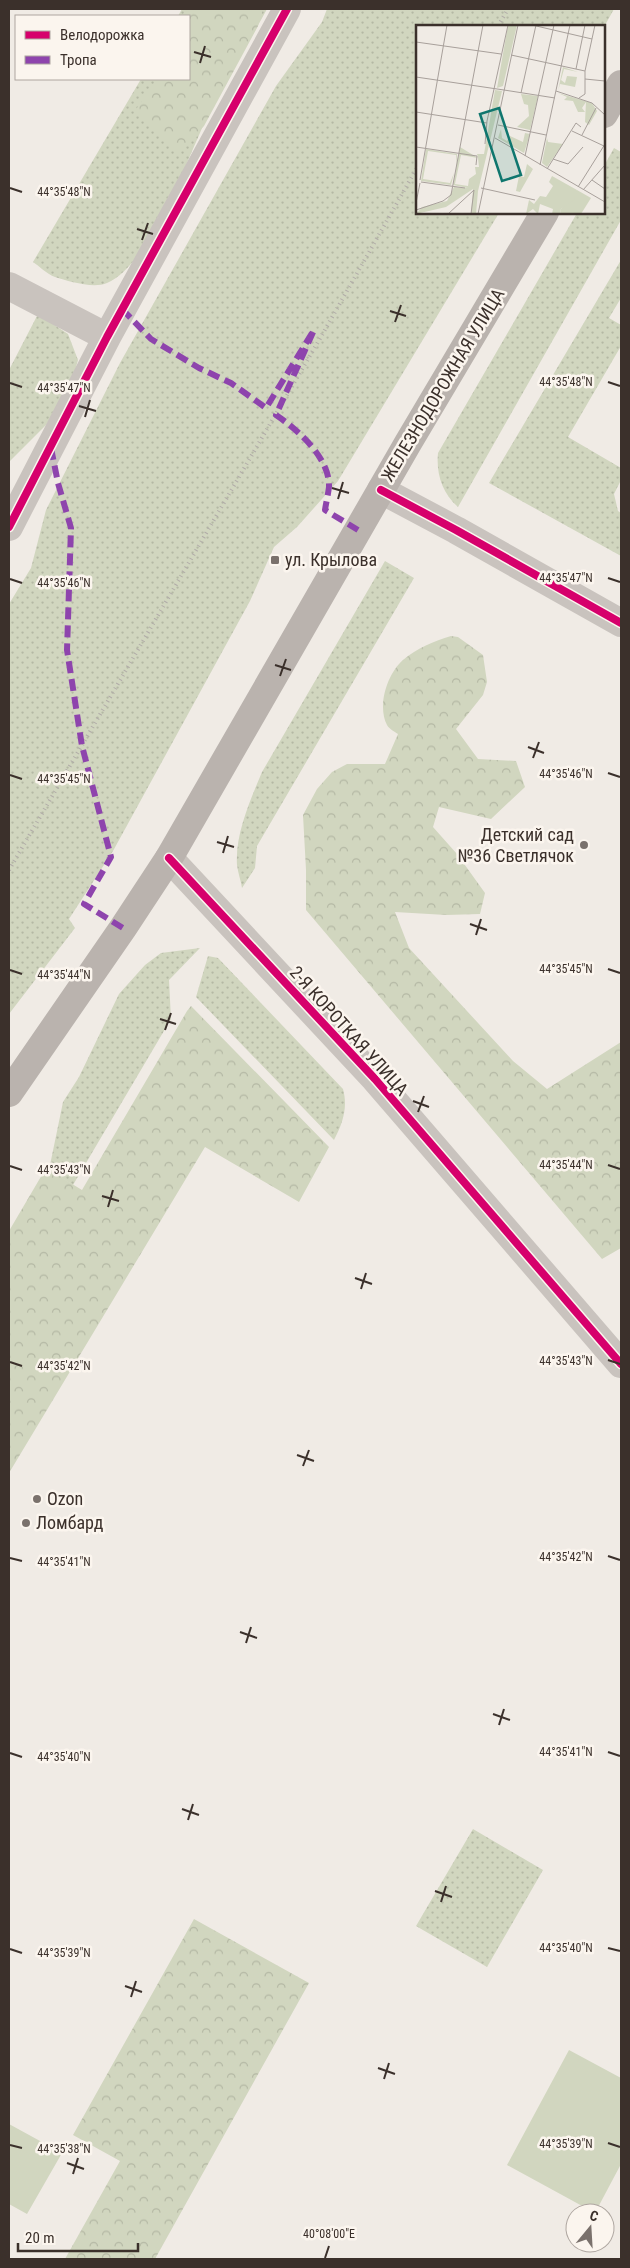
<svg xmlns="http://www.w3.org/2000/svg" width="630" height="2268" font-family="'Roboto Condensed',sans-serif">
<style>
.grass{fill:url(#grass-dots)}
.forest{fill:url(#forest-crowns)}
.garden{fill:#d1d6bf}
.lines{fill:none;stroke-linecap:round;stroke-linejoin:round}
.minor{stroke:#c9c3be;stroke-width:28}
.tertiary{stroke:#c9c3be;stroke-width:28}
.secondary{stroke:#bab3ae;stroke-width:28}
.rail{stroke:#b1aca8;stroke-width:4;stroke-dasharray:1 4;stroke-linecap:butt}
.quiet{stroke:#8e44ad;stroke-width:6;stroke-dasharray:12 6;stroke-linecap:butt}
.cycleway-casing{stroke:#fbf5ee;stroke-width:11}
.cycleway{stroke:#d6006c;stroke-width:8}
.ticks{fill:none;stroke:#3b302b;stroke-width:2}
.poi-dot{fill:#7a716c;stroke:#fbf5ee;stroke-width:2}
.labels{text-anchor:middle;stroke-width:5;stroke-linejoin:round;paint-order:stroke}
.street-label{font-size:18px;fill:#3b302b;stroke:#fbf5ee}
.poi-label{font-size:18px;fill:#3b302b;stroke:#fbf5ee;text-anchor:start}
.inset-road{fill:none;stroke:#a8a09b;stroke-width:1}
.view{fill:#0f766e;fill-opacity:0.15;stroke:#0f766e;stroke-width:2.5}
.inset-edge{fill:none;stroke:#3b302b;stroke-width:2.5}
.ticks-label{font-size:12px;text-anchor:middle;fill:#3b302b;stroke:#fbf5ee;stroke-width:5;stroke-linejoin:round;paint-order:stroke}
</style>
<defs>
<pattern id="grass-dots" width="8" height="8" patternUnits="userSpaceOnUse" patternTransform="scale(1.25)"><rect width="8" height="8" fill="#d1d6bf"/><path d="M2 2h.1M6 6h.1" fill="none" stroke="#b4b8a4" stroke-width="1.8" stroke-linecap="round"/></pattern>
<pattern id="forest-crowns" width="20" height="18" patternUnits="userSpaceOnUse" patternTransform="scale(1.25)"><rect width="20" height="18" fill="#d1d6bf"/><path d="M2 6a3 3 0 1 1 6 0M12 15a3 3 0 1 1 6 0" fill="none" stroke="#b4b8a4"/></pattern>
</defs>
<rect width="100%" height="100%" fill="#f0ebe5"/>
<!-- grass -->
<path class="grass" d="M182,9H267C248,44 226,79 208,115C188,157 150,265 107,283C93,289 68,281 55,277C47,274 39,266 33,262L141,79H189V16H178Z
M327,9H614L604,27L418,26V212L499,213L338,481L297,527L274,547L250,601L113,851L69,919L75,928L9,1014V604L31,568L46,510L120,363L276,86L322,22Z
M614,148L621,152V220L458,507C442,493 436,473 438,453L577,213L604,212V166Z
M621,260V298L609,318L621,325V346L568,437L621,468V480L614,494L618,511L621,513V556L489,483Z
M38,314L68,334L78,360L71,385L46,425L9,462V370Z
M385,561L414,578L257,846L255,868L242,888C241,881 238,873 237,865C235,834 250,801 262,772Z
M200,948L169,980L171,1019L73,1185L49,1170L63,1102L79,1077L119,994L145,965L161,953Z
M208,956L218,958L343,1089C348,1107 343,1123 334,1140L196,997Z
M473,1829L543,1870L487,1967L416,1926Z"/>
<!-- forest -->
<path class="forest" d="M188,9H263L258,26L204,126L180,152L134,112L158,79H189V16H184Z
M451,636L458,637L483,655L487,682L483,695L456,729L478,759L516,761L525,787L491,819L439,807L433,827L457,854L485,893L480,914L446,915L395,912L409,948L513,1061L547,1089L621,1042V1248L602,1259L306,910V870L303,815L317,789L332,772L347,764H385L398,734C395,732 389,729 387,725C377,706 387,674 403,660C417,648 434,641 451,636Z
M191,1006L329,1147L299,1202L205,1147L9,1473V1231L46,1168L82,1190L187,1011Z
M194,1919L309,1983L155,2259H65L120,2161L73,2135Z"/>
<!-- garden -->
<path class="garden" d="M569,2050L621,2078V2164L595,2213L507,2165Z
M9,2124L62,2153L27,2214L9,2204Z"/>
<g class="lines">
<!-- minor -->
<path class="minor" d="M9,286L107,337
M381,490L456,530L621,623
M9,527L107,337L287,9"/>
<!-- tertiary -->
<path class="tertiary" d="M169,858L375,1079L621,1364"/>
<!-- secondary -->
<path class="secondary" d="M604,114L621,84
M9,1093L123,928L169,858L408,443L545,212"/>
<!-- rail -->
<path class="rail" d="M498,26L508,9
M9,870L318,342L418,166"/>
<!-- quiet -->
<path class="quiet" d="M122,309L151,339L199,368L231,383L266,408L314,330L276,415C298,430 330,458 329,487C328,495 326,503 325,510L358,530
M51,448L58,483L71,528L67,650L82,746L111,857L84,904L123,928"/>
<!-- cycleway casing -->
<g class="cycleway-casing">
<path id="cycleway" d="M381,490L456,530L621,623
M9,527L107,337L287,9
M169,858L375,1079L621,1364"/>
</g>
<!-- cycleway -->
<use href="#cycleway" class="cycleway"/>
</g>
<!-- ticks -->
<path class="ticks" d="M194,52L211,57M200,63L205,46M10,188L22,192M137,229L153,234M142,240L148,223M390,311L406,316M395,322L401,305M608,382L620,386M10,383L22,387M79,406L96,411M85,417L90,400M332,488L349,493M338,499L343,482M608,578L620,582M10,579L22,583M275,665L291,670M280,676L286,659M528,747L544,753M533,758L539,742M608,773L620,777M10,775L22,779M217,842L234,847M223,853L228,836M470,924L487,930M476,935L481,919M608,969L620,973M10,970L22,974M160,1019L176,1024M165,1030L171,1013M413,1101L429,1107M418,1112L424,1096M608,1165L620,1169M10,1166L22,1170M102,1196L119,1201M108,1207L113,1190M355,1278L372,1284M361,1289L366,1273M608,1360L620,1364M10,1362L22,1366M297,1455L314,1461M303,1466L309,1450M608,1556L620,1560M10,1558L22,1561M240,1632L257,1638M246,1643L251,1627M493,1714L510,1720M499,1725L504,1709M608,1752L620,1756M10,1753L22,1757M182,1809L199,1815M188,1820L193,1804M435,1891L452,1897M441,1902L446,1886M608,1948L620,1951M10,1949L22,1953M125,1986L142,1992M131,1997L136,1981M378,2068L395,2074M384,2079L389,2063M608,2143L620,2147M10,2145L22,2148M67,2163L84,2169M73,2174L78,2158M325,2258L329,2246"/>
<!-- markers -->
<g class="poi-dot">
<rect x="270" y="555" width="10" height="10" rx="2.5"/>
<circle cx="584" cy="845" r="5"/>
<circle cx="37" cy="1499" r="5"/>
<circle cx="26" cy="1523" r="5"/>
</g>
<g class="labels">
<!-- street labels -->
<g class="street-label">
<text transform="translate(443 385) rotate(-59)" y="6">ЖЕЛЕЗНОДОРОЖНАЯ УЛИЦА</text>
<text transform="translate(349 1031) rotate(48)" y="6">2-Я КОРОТКАЯ УЛИЦА</text>
</g>
<!-- poi labels -->
<g class="poi-label">
<text x="285" y="566">ул. Крылова</text>
<text x="574" y="841" text-anchor="end">Детский сад<tspan x="574" dy="21">№36 Светлячок</tspan></text>
<text x="47" y="1505">Ozon</text>
<text x="36" y="1529">Ломбард</text>
</g>
</g>
<!-- overview -->
<g transform="translate(416 25)">
<rect width="189" height="189" fill="#f0ebe5"/>
<path d="M92,0H101L87,61L81,63ZM147,42L162,47L148,44L145,55L149,58L151,51L161,52L159,62L144,59L142,66ZM79,65L86,66L62,166L60,189H55L57,164L30,182L0,189L6,182L31,176L38,162L52,163L37,160L44,122L62,133L61,129H68ZM45,130L62,133L63,142H59L60,149L53,154L52,161L39,159ZM142,68L176,78L181,86L173,100L169,97L170,77L166,83L169,87H162L157,76L148,75L151,72ZM105,69L122,71L114,105L101,102L113,91L112,80L108,79ZM131,113L132,117L147,119L131,142L126,138ZM10,124L41,129L40,142V130L12,126L7,154L34,158L38,148L35,160L5,156ZM161,165L175,173L165,189H144L145,184Z" fill="#d1d6bf" fill-rule="evenodd"/>
<path d="M85,104L86,113L91,116L94,111L107,117L109,108L114,109L108,128L82,113ZM111,139L117,144L104,167L100,166L103,151L108,152ZM136,151L161,165L158,175L145,184L144,189H136L137,184L124,179L122,189L117,184L110,189L113,175L118,179L124,171L130,172L137,161L133,157Z" fill="#d1d6bf"/>
<path class="inset-road" d="M116,0L176,14M0,17L85,29M95,30L169,46M160,44L169,0M0,52L88,65M169,54L189,56M88,65L139,73M140,66L176,78L189,90M105,68L120,0M163,73L169,69V46L179,0M0,87L71,98M82,100L130,110M156,106L188,121M166,110L180,83M79,113L189,177M69,119L71,96L92,0M0,122L61,131L60,140M109,131L138,0M137,134L152,139L167,122M124,140L154,0M131,144L160,98L165,102M4,155L31,0M176,155L189,164M5,157L49,163M162,162L189,119M65,163L119,175M167,165L189,140M0,178L4,158M0,185L27,176L35,170L67,0M32,189L58,165M55,189L58,165M62,189L102,0"/>
<path class="view" d="M83,83L105,150L86,156L64,89Z"/>
<rect width="189" height="189" class="inset-edge"/>
</g>
<g class="ticks-label">
<text x="64" y="196">44°35'48"N</text>
<text x="566" y="386">44°35'48"N</text>
<text x="64" y="392">44°35'47"N</text>
<text x="566" y="582">44°35'47"N</text>
<text x="64" y="587">44°35'46"N</text>
<text x="566" y="778">44°35'46"N</text>
<text x="64" y="783">44°35'45"N</text>
<text x="566" y="973">44°35'45"N</text>
<text x="64" y="979">44°35'44"N</text>
<text x="566" y="1169">44°35'44"N</text>
<text x="64" y="1174">44°35'43"N</text>
<text x="566" y="1365">44°35'43"N</text>
<text x="64" y="1370">44°35'42"N</text>
<text x="566" y="1561">44°35'42"N</text>
<text x="64" y="1566">44°35'41"N</text>
<text x="566" y="1756">44°35'41"N</text>
<text x="64" y="1761">44°35'40"N</text>
<text x="566" y="1952">44°35'40"N</text>
<text x="64" y="1957">44°35'39"N</text>
<text x="566" y="2148">44°35'39"N</text>
<text x="64" y="2153">44°35'38"N</text>
<text x="329" y="2238">40°08'00"E</text>
</g>
<!-- border -->
<rect width="630" height="2268" fill="none" stroke="#3b302b" stroke-width="20"/>
<!-- legend -->
<rect x="15" y="15" width="175" height="65" fill="#fbf5ee" stroke="#aea6a0"/>
<rect x="25" y="31" width="25" height="8" fill="#d6006c" stroke="#aea6a0"/>
<text x="60" y="40" font-size="15" fill="#3b302b">Велодорожка</text>
<rect x="25" y="56" width="25" height="8" fill="#8e44ad" stroke="#aea6a0"/>
<text x="60" y="65" font-size="15" fill="#3b302b">Тропа</text>
<!-- north arrow -->
<g transform="translate(590 2228) rotate(18)"><circle r="24" fill="#fbf5ee" stroke="#aea6a0"/>
<path d="M0-4L9 19L0 12L-9 19Z" fill="#7a716c"/>
<text y="-8" font-size="14" font-weight="bold" text-anchor="middle" fill="#3b302b">С</text>
</g>
<!-- scale -->
<path d="M18 2243v8h120v-8" fill="none" stroke="#3b302b" stroke-width="2.5"/>
<text x="25" y="2243" font-size="15" fill="#3b302b" stroke="#fbf5ee" stroke-width="4" paint-order="stroke">20 m</text>
</svg>
